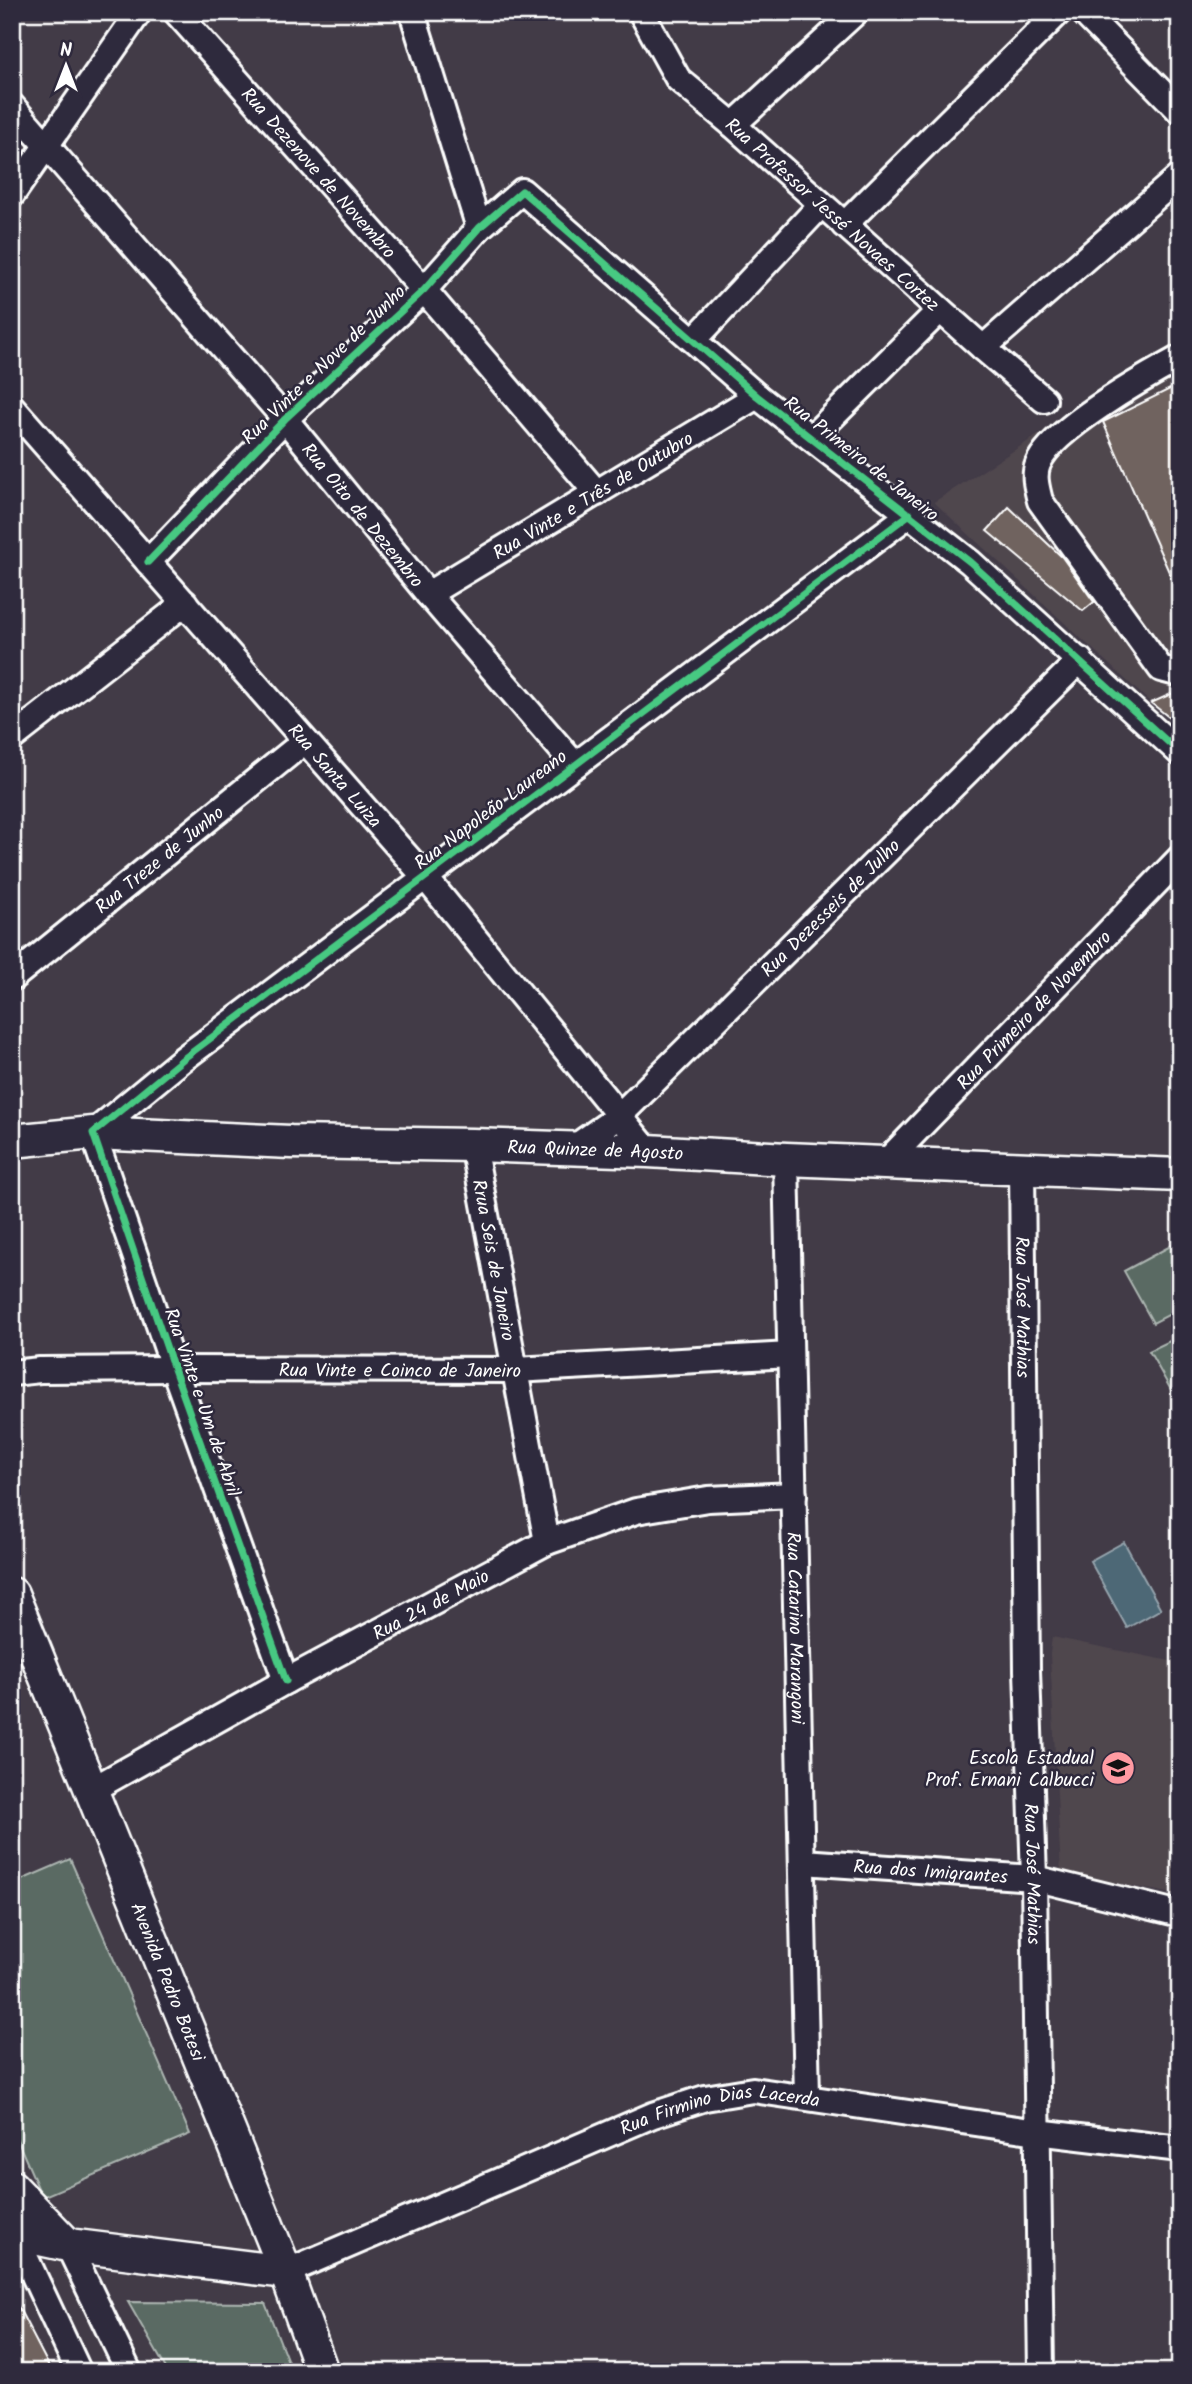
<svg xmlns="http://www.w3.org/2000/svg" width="1192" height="2384" font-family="Kalam,sans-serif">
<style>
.built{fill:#50474e}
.green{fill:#5a6b63;stroke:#acb5b1;stroke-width:2}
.water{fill:#4e6876;stroke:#95a4ad;stroke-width:2}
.building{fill:#70635e;stroke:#fff;stroke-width:2}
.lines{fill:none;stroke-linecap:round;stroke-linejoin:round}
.minor-casing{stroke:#fff;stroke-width:30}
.major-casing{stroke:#fff;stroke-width:37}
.minor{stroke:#2f2a3d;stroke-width:24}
.major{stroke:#2f2a3d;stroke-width:32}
.cycleway-casing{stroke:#2f2a3d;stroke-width:11}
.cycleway{stroke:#46c982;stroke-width:7}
.labels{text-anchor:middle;stroke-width:5;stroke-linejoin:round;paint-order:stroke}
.street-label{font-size:19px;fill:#fff;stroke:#2f2a3d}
.poi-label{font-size:19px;fill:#fff;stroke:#2f2a3d;text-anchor:end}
</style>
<rect width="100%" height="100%" fill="#423b47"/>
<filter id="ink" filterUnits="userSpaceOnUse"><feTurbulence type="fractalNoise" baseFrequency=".0143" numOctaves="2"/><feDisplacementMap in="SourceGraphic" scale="14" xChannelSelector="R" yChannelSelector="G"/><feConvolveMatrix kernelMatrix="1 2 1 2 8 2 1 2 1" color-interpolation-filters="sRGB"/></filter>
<g filter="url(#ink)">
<!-- built -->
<path class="built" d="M1180,334V726L1151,703L934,502L1156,359Z
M1052,1637L1180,1663V1895L1061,1873L1050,1654Z"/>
<!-- green -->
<path class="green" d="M1180,1241V1309L1153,1323L1124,1271Z
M1180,1336V1406L1149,1351Z
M70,1859L190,2134L42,2197L12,2128V1884Z
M128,2302L265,2303L292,2372H168Z"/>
<!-- water -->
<path class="water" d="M1124,1542L1161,1609L1127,1628L1090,1561Z"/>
<!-- building -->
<path class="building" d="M1180,384V597L1103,422Z
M1009,507L1062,557L1094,602L1083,611L987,531Z
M1180,690V726L1151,703Z
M12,2295L52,2372H12Z"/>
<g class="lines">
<!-- minor casing -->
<g class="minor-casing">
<g id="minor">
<path id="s1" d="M176,12L424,290L597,493"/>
<path d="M412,12L479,228"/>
<path id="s2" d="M641,12L678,79L733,125L983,348L1044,400"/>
<path d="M1083,12L1180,111"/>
<path id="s3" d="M12,106L285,419L428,594L575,765"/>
<path d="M733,125L856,12"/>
<path d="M12,195L139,12"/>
<path d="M844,225L1059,12"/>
<path d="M694,340L821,205"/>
<path d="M983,348L1180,176"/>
<path d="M1180,358C1147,376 1051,430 1038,464C1033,476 1037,488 1040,501L1161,669L1180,674"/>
<path id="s4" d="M12,407L425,877L648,1151"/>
<path d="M811,438L940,310"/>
<path d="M148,562L285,419L424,290L479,228L522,191L757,396L970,562L1180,753"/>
<path id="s5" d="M428,594L757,396"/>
<path d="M12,738L185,603"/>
<path id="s6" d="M12,978L305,741"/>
<path id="s7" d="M473,1145L547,1542"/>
<path id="s8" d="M572,1149L619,1116L1080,660"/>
<path id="s9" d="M786,1159L807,2097"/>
<path id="s10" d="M886,1162L1180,858"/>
<path id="s11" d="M1022,1167L1027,1670L1034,1878L1041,2372"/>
<path id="s12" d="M12,1373L40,1370L174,1369L515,1370L790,1355"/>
<path d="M286,1681L174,1369L93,1133L183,1059L910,514"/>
<path id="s13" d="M93,1789L286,1681L547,1542L636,1511L708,1499L794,1495"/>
<path id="s14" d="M803,1862L1034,1878L1180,1914"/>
<path d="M14,2233L79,2372"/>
<path d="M68,2245L129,2372"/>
<path id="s15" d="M286,2272L653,2115L705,2098L753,2090L1037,2132L1180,2149"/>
</g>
</g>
<!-- major casing -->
<g class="major-casing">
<g id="major">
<path id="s16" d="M12,1141L93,1133L291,1142L473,1145L648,1151L786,1159L1180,1175"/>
<path id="s17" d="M12,1594L286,2272L322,2372"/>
<path d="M12,2187L68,2245"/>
<path d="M12,2233L68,2245L286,2272"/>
</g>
</g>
<!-- minor -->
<use href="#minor" class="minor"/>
<!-- major -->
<use href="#major" class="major"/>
<!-- cycleway casing -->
<g class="cycleway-casing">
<path id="cycleway" d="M148,562L285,419L424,290L479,228L522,191L757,396L970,562L1180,753
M286,1681L174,1369L93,1133L183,1059L910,514"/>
</g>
<!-- cycleway -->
<use href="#cycleway" class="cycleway"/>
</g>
</g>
<!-- icons -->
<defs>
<g id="school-disc" transform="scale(1.75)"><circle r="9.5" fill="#ff9aa2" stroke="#2f2a3d"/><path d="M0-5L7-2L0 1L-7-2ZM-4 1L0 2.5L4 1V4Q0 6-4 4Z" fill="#111"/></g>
</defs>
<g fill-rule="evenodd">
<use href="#school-disc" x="1118" y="1768"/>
</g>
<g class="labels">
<!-- street labels -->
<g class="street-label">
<text dy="7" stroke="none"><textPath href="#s1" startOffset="215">Rua Dezenove de Novembro</textPath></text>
<text dy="7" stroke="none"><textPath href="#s2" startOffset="282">Rua Professor Jessé Novaes Cortez</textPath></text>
<text transform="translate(323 364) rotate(-44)" y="7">Rua Vinte e Nove de Junho</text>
<text transform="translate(862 458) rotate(38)" y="7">Rua Primeiro de Janeiro</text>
<text dy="7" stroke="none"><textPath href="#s5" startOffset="192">Rua Vinte e Três de Outubro</textPath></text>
<text dy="7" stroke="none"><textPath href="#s3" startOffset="539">Rua Oito de Dezembro</textPath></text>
<text dy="7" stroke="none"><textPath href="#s4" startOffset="490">Rua Santa Luiza</textPath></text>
<text transform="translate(490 809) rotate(-37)" y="7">Rua Napoleão Laureano</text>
<text dy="7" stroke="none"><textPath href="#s6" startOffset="189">Rua Treze de Junho</textPath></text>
<text dy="7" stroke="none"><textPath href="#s8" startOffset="354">Rua Dezesseis de Julho</textPath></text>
<text dy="7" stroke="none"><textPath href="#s10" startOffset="212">Rua Primeiro de Novembro</textPath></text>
<text dy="7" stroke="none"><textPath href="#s16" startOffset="584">Rua Quinze de Agosto</textPath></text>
<text dy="7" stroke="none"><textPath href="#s7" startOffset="117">Rrua Seis de Janeiro</textPath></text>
<text dy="7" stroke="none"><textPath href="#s11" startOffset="140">Rua José Mathias</textPath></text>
<text dy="7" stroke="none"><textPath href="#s12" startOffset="388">Rua Vinte e Coinco de Janeiro</textPath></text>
<text transform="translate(203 1402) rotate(71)" y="7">Rua Vinte e Um de Abril</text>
<text dy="7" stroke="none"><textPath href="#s13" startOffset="385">Rua 24 de Maio</textPath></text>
<text dy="7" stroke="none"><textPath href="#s9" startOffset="469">Rua Catarino Marangoni</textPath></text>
<text dy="7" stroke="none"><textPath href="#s14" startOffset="128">Rua dos Imigrantes</textPath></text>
<text dy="7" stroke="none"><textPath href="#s11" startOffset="707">Rua José Mathias</textPath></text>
<text dy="7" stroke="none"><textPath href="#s17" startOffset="418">Avenida Pedro Botesi</textPath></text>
<text dy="7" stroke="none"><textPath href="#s15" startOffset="467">Rua Firmino Dias Lacerda</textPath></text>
</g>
<!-- poi labels -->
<g class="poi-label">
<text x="1094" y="1764">Escola Estadual<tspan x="1094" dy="22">Prof. Ernani Calbucci</tspan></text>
</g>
</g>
<!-- margin -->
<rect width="1192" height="2384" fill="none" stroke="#2f2a3d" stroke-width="42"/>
<rect x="21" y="21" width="1150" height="2342" fill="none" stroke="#fff" stroke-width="2.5" filter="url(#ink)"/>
<!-- north arrow -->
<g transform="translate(66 66)" stroke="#2f2a3d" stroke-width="5" paint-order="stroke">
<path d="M0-5L12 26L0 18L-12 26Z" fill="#ffffff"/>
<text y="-10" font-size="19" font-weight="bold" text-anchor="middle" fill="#ffffff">N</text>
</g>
</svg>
